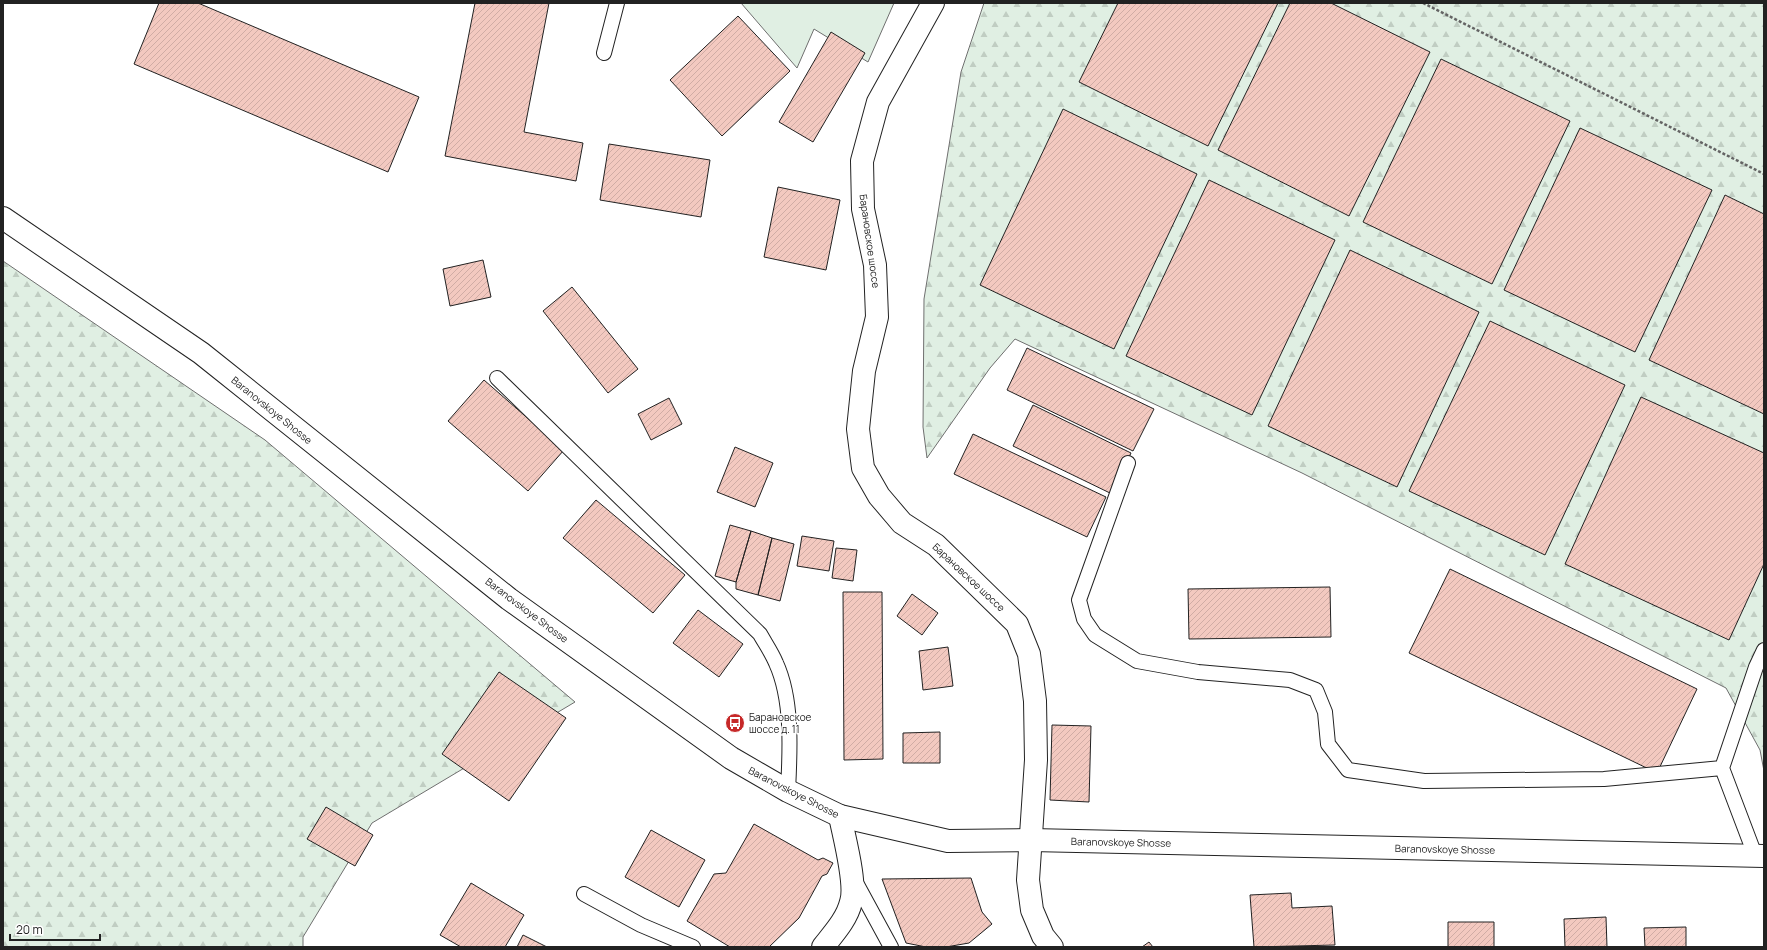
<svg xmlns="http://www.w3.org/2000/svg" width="1767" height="950" font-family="Manrope,sans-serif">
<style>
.green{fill:#e0efe3;stroke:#6f6f6f}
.forest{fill:url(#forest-firs);stroke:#6f6f6f}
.building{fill:url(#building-hatch);stroke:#222}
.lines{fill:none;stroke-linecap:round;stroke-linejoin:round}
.service-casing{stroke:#222;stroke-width:16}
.minor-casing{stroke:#222;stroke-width:24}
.secondary-casing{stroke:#222;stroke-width:24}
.path{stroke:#646464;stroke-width:2.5;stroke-dasharray:3 2;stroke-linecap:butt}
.service{stroke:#fff;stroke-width:14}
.minor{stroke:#fff;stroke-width:22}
.secondary{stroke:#fff;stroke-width:22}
.labels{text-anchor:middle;stroke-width:3;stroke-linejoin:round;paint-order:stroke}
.street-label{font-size:10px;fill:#222;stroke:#fff}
.poi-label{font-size:10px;fill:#222;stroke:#fff;text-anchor:start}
</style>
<defs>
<pattern id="forest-firs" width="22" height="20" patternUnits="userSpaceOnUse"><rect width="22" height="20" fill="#e0efe3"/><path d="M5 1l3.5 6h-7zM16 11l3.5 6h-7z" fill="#c0cdc2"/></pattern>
<pattern id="building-hatch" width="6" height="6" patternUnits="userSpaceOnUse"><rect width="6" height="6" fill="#f3c9c0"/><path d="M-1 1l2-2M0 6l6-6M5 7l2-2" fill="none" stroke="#d0aca5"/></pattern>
</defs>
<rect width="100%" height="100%" fill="#fff"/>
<!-- green -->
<path class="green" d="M741,3H894L868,62L814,29L797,68Z"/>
<!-- forest -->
<path class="forest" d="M984,3H1764V771L1760,750L1726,688L1302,473L1015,339L990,368L927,458L923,427L924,299L961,72Z
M3,261L265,440L575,702L372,823L303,937V947H3Z"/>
<!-- building -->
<path class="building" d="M159,3H198L419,97L388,172L134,64Z
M475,3H549L524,132L583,143L576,181L445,156Z
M1118,3H1278L1208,146L1079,82Z
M1290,3H1331L1430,52L1349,216L1218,150Z
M738,16L790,71L722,136L670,80Z
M831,32L865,53L813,142L779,122Z
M1441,59L1570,121L1492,284L1363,222Z
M1063,109L1197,174L1114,349L980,285Z
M1580,128L1712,190L1635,352L1504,290Z
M609,144L710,160L701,217L600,200Z
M1209,180L1335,240L1252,415L1126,356Z
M778,187L840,200L826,270L764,257Z
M1725,195L1764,214V414L1649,360Z
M1350,250L1479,312L1397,487L1268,426Z
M483,260L491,297L450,306L443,269Z
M572,287L638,369L608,393L543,311Z
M1490,321L1625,385L1545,555L1409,491Z
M1027,348L1154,409L1133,451L1007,390Z
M484,380L564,450L528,491L448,421Z
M1641,397L1764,453V564L1729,640L1565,564Z
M669,398L682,424L651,440L638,414Z
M1033,405L1131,453L1112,494L1013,446Z
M973,434L1106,497L1087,537L954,474Z
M735,447L773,463L755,507L717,492Z
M596,500L685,575L653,613L563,538Z
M730,525L751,531L736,582L715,576Z
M751,531L772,538L758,595L736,589V582Z
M802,536L834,541L829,571L797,566Z
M772,538L794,544L780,601L758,595Z
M836,548L857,550L853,581L832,578Z
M1450,569L1697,689L1657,773L1409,653Z
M1330,587L1331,637L1189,639L1188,589Z
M843,592H882L883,759L844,760Z
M912,594L938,613L922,635L897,616Z
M698,610L743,644L719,677L673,643Z
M948,647L953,686L923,690L919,651Z
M499,672L566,718L509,801L442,754Z
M1052,725L1091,726L1089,802L1050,800Z
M940,732V763H903V733Z
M326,807L373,835L355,866L307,839Z
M754,824L818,860L823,858L833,863L827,874L822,876L799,918L769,947H730L687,921L714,874L726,873Z
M651,830L705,860L679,907L625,877Z
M971,878L982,912L992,924L969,943L946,947H926L906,943L882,879Z
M471,883L524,915L505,947H461L440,935Z
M1291,893L1292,908L1332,906L1335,945L1254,947L1250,895Z
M1606,917L1607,947H1565L1564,919Z
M1448,922H1494V947H1448Z
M1686,927V947H1645L1644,928Z
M523,935L547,947H517Z
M1149,942L1153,947H1142Z"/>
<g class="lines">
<!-- service casing -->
<g class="service-casing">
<path id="service" d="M604,53L617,3
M497,378L760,634C765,643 772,653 776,663C793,700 790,751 788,791
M1128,463L1079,600L1084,619L1095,635L1137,661L1198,672L1290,680L1316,690L1325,712L1328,744L1348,770L1424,781L1604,779L1722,768
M1755,855L1722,768L1756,667L1764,650
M854,879L891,947
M584,894L641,925L693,947"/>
</g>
<!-- minor casing -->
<g class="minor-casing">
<path id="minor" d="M933,3L878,102L862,161L863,209L875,265L877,317L864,371L858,429L863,468L879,496L902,523L936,545L1017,624L1029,654L1035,701L1036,760L1028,880L1032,910L1043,936L1052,947
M823,947C834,933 847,919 851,902C857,884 844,837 840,816"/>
</g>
<!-- secondary casing -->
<g class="secondary-casing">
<path id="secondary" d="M3,218L201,353L509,599L731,758L788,791L840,816L948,841L1031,840L1764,856"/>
</g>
<!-- path -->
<path class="path" d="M1423,3L1764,174"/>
<!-- service -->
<use href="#service" class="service"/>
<!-- minor -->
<use href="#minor" class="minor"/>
<!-- secondary -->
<use href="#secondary" class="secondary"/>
</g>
<!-- icons -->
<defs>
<g id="bus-disc" transform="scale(1)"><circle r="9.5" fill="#c62828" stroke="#fff"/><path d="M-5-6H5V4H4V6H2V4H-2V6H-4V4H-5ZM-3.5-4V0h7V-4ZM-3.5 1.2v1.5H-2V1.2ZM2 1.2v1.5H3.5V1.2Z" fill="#fff"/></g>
</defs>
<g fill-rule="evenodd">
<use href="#bus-disc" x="735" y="723"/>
</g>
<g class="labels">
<!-- street labels -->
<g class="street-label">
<text transform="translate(870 241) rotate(82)" y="4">Барановское шоссе</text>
<text transform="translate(272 410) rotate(39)" y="4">Baranovskoye Shosse</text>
<text transform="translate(969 577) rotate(43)" y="4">Барановское шоссе</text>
<text transform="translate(527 610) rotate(37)" y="4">Baranovskoye Shosse</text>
<text transform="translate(794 792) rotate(27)" y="4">Baranovskoye Shosse</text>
<text transform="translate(1121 842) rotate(1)" y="4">Baranovskoye Shosse</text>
<text transform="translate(1445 849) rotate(1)" y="4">Baranovskoye Shosse</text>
</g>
<!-- poi labels -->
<g class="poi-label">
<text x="749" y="721">Барановское<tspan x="749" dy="12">шоссе д. 11</tspan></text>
</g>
</g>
<!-- border -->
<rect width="1767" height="950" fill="none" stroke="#222222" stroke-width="8"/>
<!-- scale -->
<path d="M10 934v6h90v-6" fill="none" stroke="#222222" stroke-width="2"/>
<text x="16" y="934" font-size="12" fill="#222222" stroke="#ffffff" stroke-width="3" paint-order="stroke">20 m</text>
</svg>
